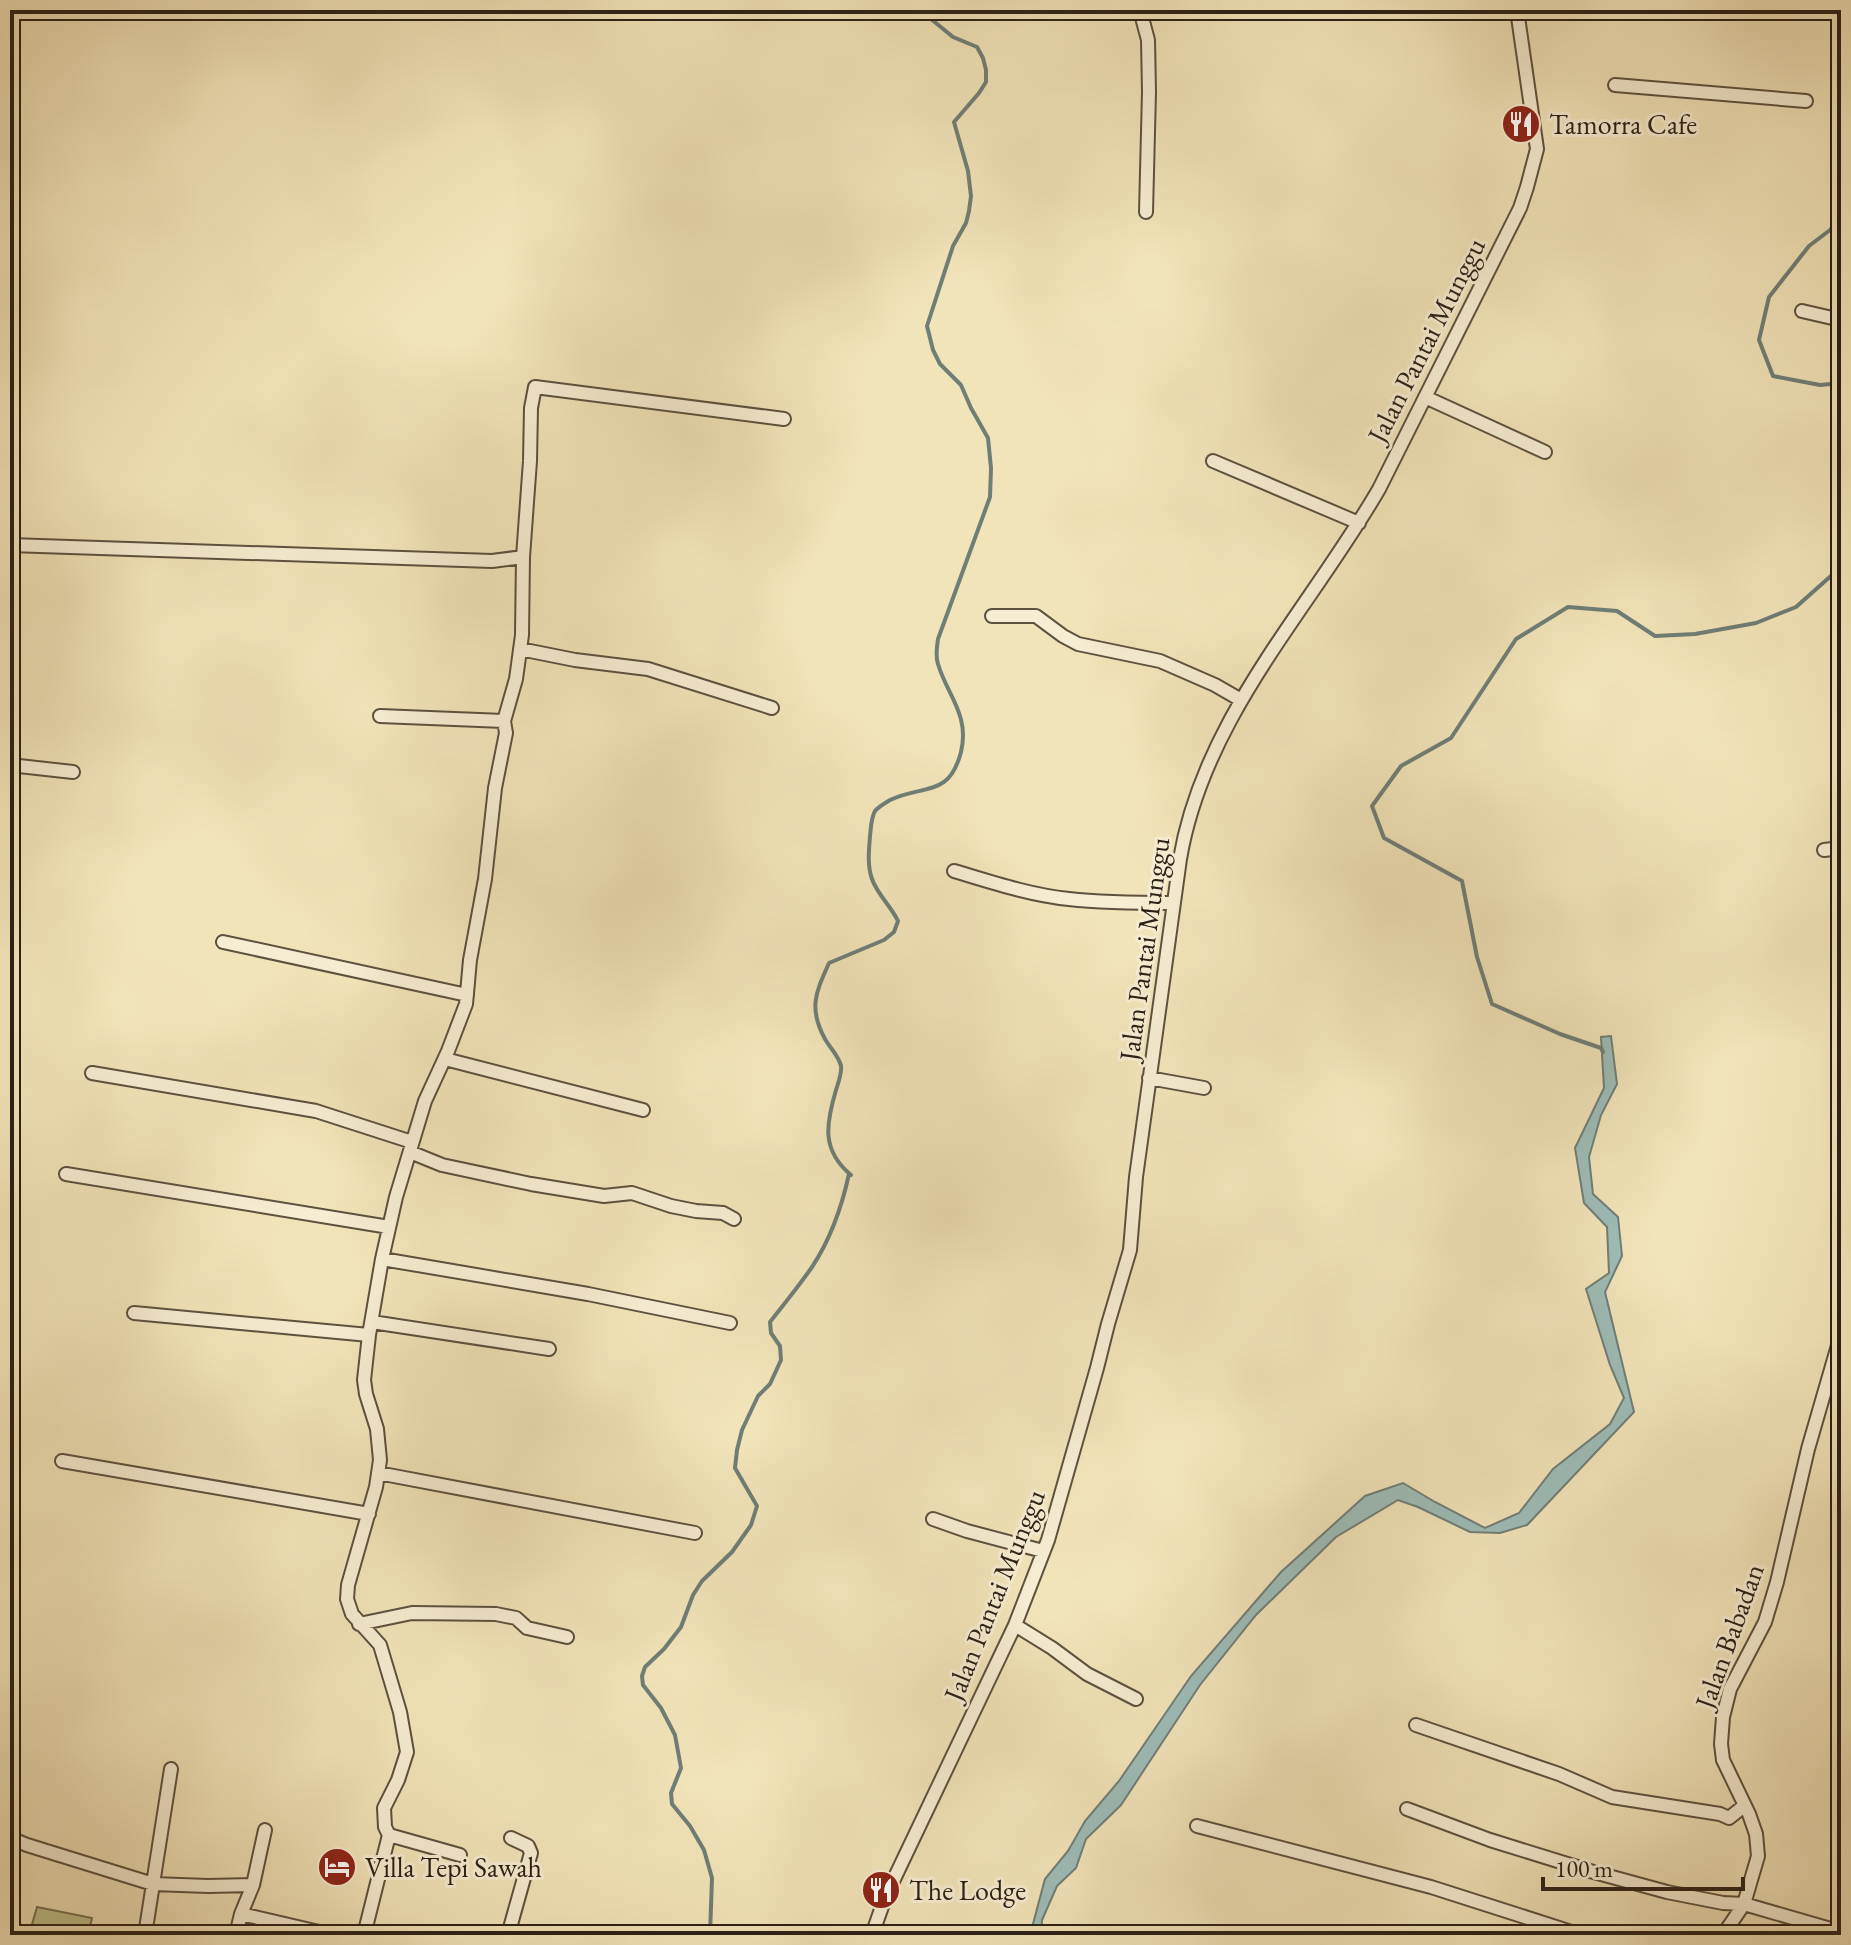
<svg xmlns="http://www.w3.org/2000/svg" width="1851" height="1945" font-family="'EB Garamond',serif">
<style>
.green{fill:#c0c28b;stroke:#767150;stroke-width:2}
.water{fill:#9dbdb8;stroke:#6f7e77;stroke-width:2}
.lines{fill:none;stroke-linecap:round;stroke-linejoin:round}
.stream{stroke:#6f7e77;stroke-width:4}
.minor-casing{stroke:#5d513f;stroke-width:16}
.minor{stroke:#f7edd2;stroke-width:12}
.labels{text-anchor:middle;stroke-width:6;stroke-linejoin:round;paint-order:stroke}
.poi-label{font-size:28px;fill:#2b2016;stroke:#f7edd2;text-anchor:start}
.street-label{font-size:28px;fill:#2b2016;stroke:#f7edd2}
</style>
<rect width="100%" height="100%" fill="#f2e4b9"/>
<filter id="stains"><feTurbulence type="fractalNoise" baseFrequency=".0025" numOctaves="4"/><feColorMatrix values="0 0 0 0 .2 0 0 0 0 .09 0 0 0 0 .02 0 0 0 .5 -.17"/></filter>
<radialGradient id="worn" r=".72"><stop offset=".6" stop-color="#630" stop-opacity="0"/><stop offset="1" stop-color="#630" stop-opacity=".3"/></radialGradient>
<!-- green -->
<path class="green" d="M37,1907L92,1918L88,1935H29Z"/>
<!-- water -->
<path class="water" d="M1611,1036L1617,1084L1601,1115L1589,1157L1593,1194L1618,1217L1622,1256L1605,1292L1634,1412L1527,1525L1500,1533L1470,1532L1418,1507L1398,1500L1336,1537L1256,1615L1200,1685L1121,1805L1086,1839L1076,1868L1057,1886L1042,1920L1041,1935H1030L1045,1879L1068,1851L1085,1821L1119,1781L1191,1676L1281,1572L1365,1496L1403,1483L1435,1502L1485,1528L1519,1513L1553,1469L1610,1424L1624,1398L1610,1365L1586,1289L1609,1273L1607,1227L1584,1203L1575,1148L1604,1088L1601,1037Z"/>
<g class="lines">
<!-- stream -->
<path class="stream" d="M1841,217L1830,230L1809,246L1769,297L1759,340L1773,376L1820,385L1841,383
M1603,1052L1601,1048L1560,1034L1492,1004L1477,957L1462,881L1384,838L1372,806L1401,766L1451,738L1516,639L1568,607L1617,611L1655,636L1695,634L1756,623L1796,607L1841,567
M851,1175C821,1150 826,1124 836,1090C838,1083 842,1074 841,1066C839,1056 830,1048 825,1039C808,1008 816,992 829,963L884,940L894,932L898,921C891,906 877,894 872,879C867,865 869,850 870,836C871,828 871,818 875,811C878,807 885,803 890,800C924,784 949,798 961,752C970,715 947,695 938,664C935,655 937,648 938,639L990,497L991,468L988,438L971,408L961,385L940,364L933,350L927,326L953,246L966,223L969,211L971,196L968,171L954,122L979,93L986,82V70L983,58L977,47L953,37L920,10
M710,1935L712,1878L704,1850L690,1826L672,1804L671,1793L681,1768L675,1735L661,1708L643,1685L642,1676L645,1667L664,1649L681,1627L693,1595L702,1581L732,1552L751,1525L757,1506L735,1468L737,1450L742,1430L758,1396L770,1384L781,1360L780,1346L771,1333L770,1322C784,1304 799,1286 812,1267C830,1240 842,1206 849,1174"/>
<!-- minor casing -->
<g class="minor-casing">
<path id="minor" d="M1140,10L1148,40L1149,92L1146,212
M1615,85L1806,101
M1802,311L1841,320
M1425,397L1545,452
M1213,461L1359,523
M10,545L492,561L523,557
M992,616H1036L1063,636L1078,644L1160,661L1215,685L1241,700
M520,649L575,660L648,669L772,708
M380,716L504,721
M10,765L73,772
M1824,850L1841,848
M954,871C991,882 1030,895 1069,899C1104,903 1139,903 1174,903
M223,942L467,995
M445,1059L643,1110
M92,1073L316,1111L412,1142
M1149,1078L1204,1088
M410,1152L442,1165L531,1184L604,1196L632,1193L671,1206L696,1211L723,1213L734,1219
M66,1174L389,1227
M382,1259L588,1294L730,1323
M134,1313L369,1335
M372,1322L549,1349
M62,1461L369,1514
M378,1473L695,1533
M933,1519L967,1531L1043,1551
M359,1624L412,1613L496,1614L516,1618L527,1628L567,1637
M1015,1625L1052,1648L1087,1674L1136,1699
M1416,1725L1559,1774L1612,1797L1720,1814L1729,1818L1744,1806
M10,1759H11
M1407,1809L1490,1840L1590,1871L1667,1892L1723,1903L1744,1904L1841,1932
M1197,1826L1431,1887L1581,1935
M389,1835L460,1855
M10,1838L27,1845L153,1884L208,1886L253,1885
M241,1914L332,1935
M365,1930L384,1935
M145,1935L171,1769
M236,1935L241,1914L253,1885L265,1830
M364,1935L389,1835L385,1827L384,1808L398,1780L407,1752L400,1712L380,1645L352,1614L347,1599L348,1585L376,1487L380,1460L377,1429L366,1394L364,1380L369,1335L382,1259L396,1197L425,1101L448,1051L466,1004L470,960L485,879L495,788L506,733L504,721L516,679L522,635L523,557L530,461L531,408L535,387L784,419
M508,1935L531,1853L528,1846L511,1838
M872,1935L885,1898L1015,1625L1048,1540L1097,1368L1108,1324L1130,1250L1136,1177L1180,859C1204,717 1309,610 1379,489L1520,208L1527,187L1537,149L1517,10
M1723,1935L1744,1904L1758,1856L1756,1834L1749,1814L1723,1760L1721,1744L1723,1717L1730,1689L1765,1622L1777,1582L1808,1449L1841,1335"/>
</g>
<!-- minor -->
<use href="#minor" class="minor"/>
</g>
<!-- icons -->
<defs>
<g id="restaurant-disc" transform="scale(2)"><circle r="9.5" fill="#8f2418" stroke="#f7edd2"/><path d="M-5-6h1v4h1v-4h1v4h1v-4h1v5L-1.5 .5V6h-2V.5L-5-1ZM5-6V6H3V1.5H1.5Q1.5-4 5-6Z" fill="#fff"/></g>
<g id="hotel-disc" transform="scale(2)"><circle r="9.5" fill="#8f2418" stroke="#f7edd2"/><path d="M-6-4.5h1.5V1H6V5H4.5V3h-9V5H-6ZM-4 0a1.8 1.8 0 1 1 3.6 0ZM.5 0V-2.5h3Q6-2.5 6 0Z" fill="#fff"/></g>
</defs>
<g fill-rule="evenodd">
<use href="#restaurant-disc" x="1521" y="124"/>
<use href="#hotel-disc" x="337" y="1867"/>
<use href="#restaurant-disc" x="881" y="1890"/>
</g>
<g class="labels">
<!-- poi labels -->
<g class="poi-label">
<text x="1549" y="134">Tamorra Cafe</text>
<text x="365" y="1877">Villa Tepi Sawah</text>
<text x="909" y="1900">The Lodge</text>
</g>
<!-- street labels -->
<g class="street-label">
<text transform="translate(1426 340) rotate(-63)" y="10">Jalan Pantai Munggu</text>
<text transform="translate(1144 949) rotate(-82)" y="10">Jalan Pantai Munggu</text>
<text transform="translate(994 1595) rotate(-68)" y="10">Jalan Pantai Munggu</text>
<text transform="translate(1729 1636) rotate(-70)" y="10">Jalan Babadan</text>
</g>
</g>
<!-- margin -->
<rect width="1851" height="1945" fill="none" stroke="#f2e4b9" stroke-width="40"/>
<rect x="12" y="12" width="1827" height="1921" fill="none" stroke="#2b2016" stroke-width="4"/>
<rect x="20" y="20" width="1811" height="1905" fill="none" stroke="#2b2016" stroke-width="2"/>
<!-- scale -->
<path d="M1543 1877v12h200v-12" fill="none" stroke="#2b2016" stroke-width="4"/>
<text x="1555" y="1877" font-size="24" fill="#2b2016" stroke="#f7edd2" stroke-width="6" paint-order="stroke">100 m</text>
<rect width="100%" height="100%" filter="url(#stains)"/>
<rect width="100%" height="100%" fill="url(#worn)"/>
</svg>
